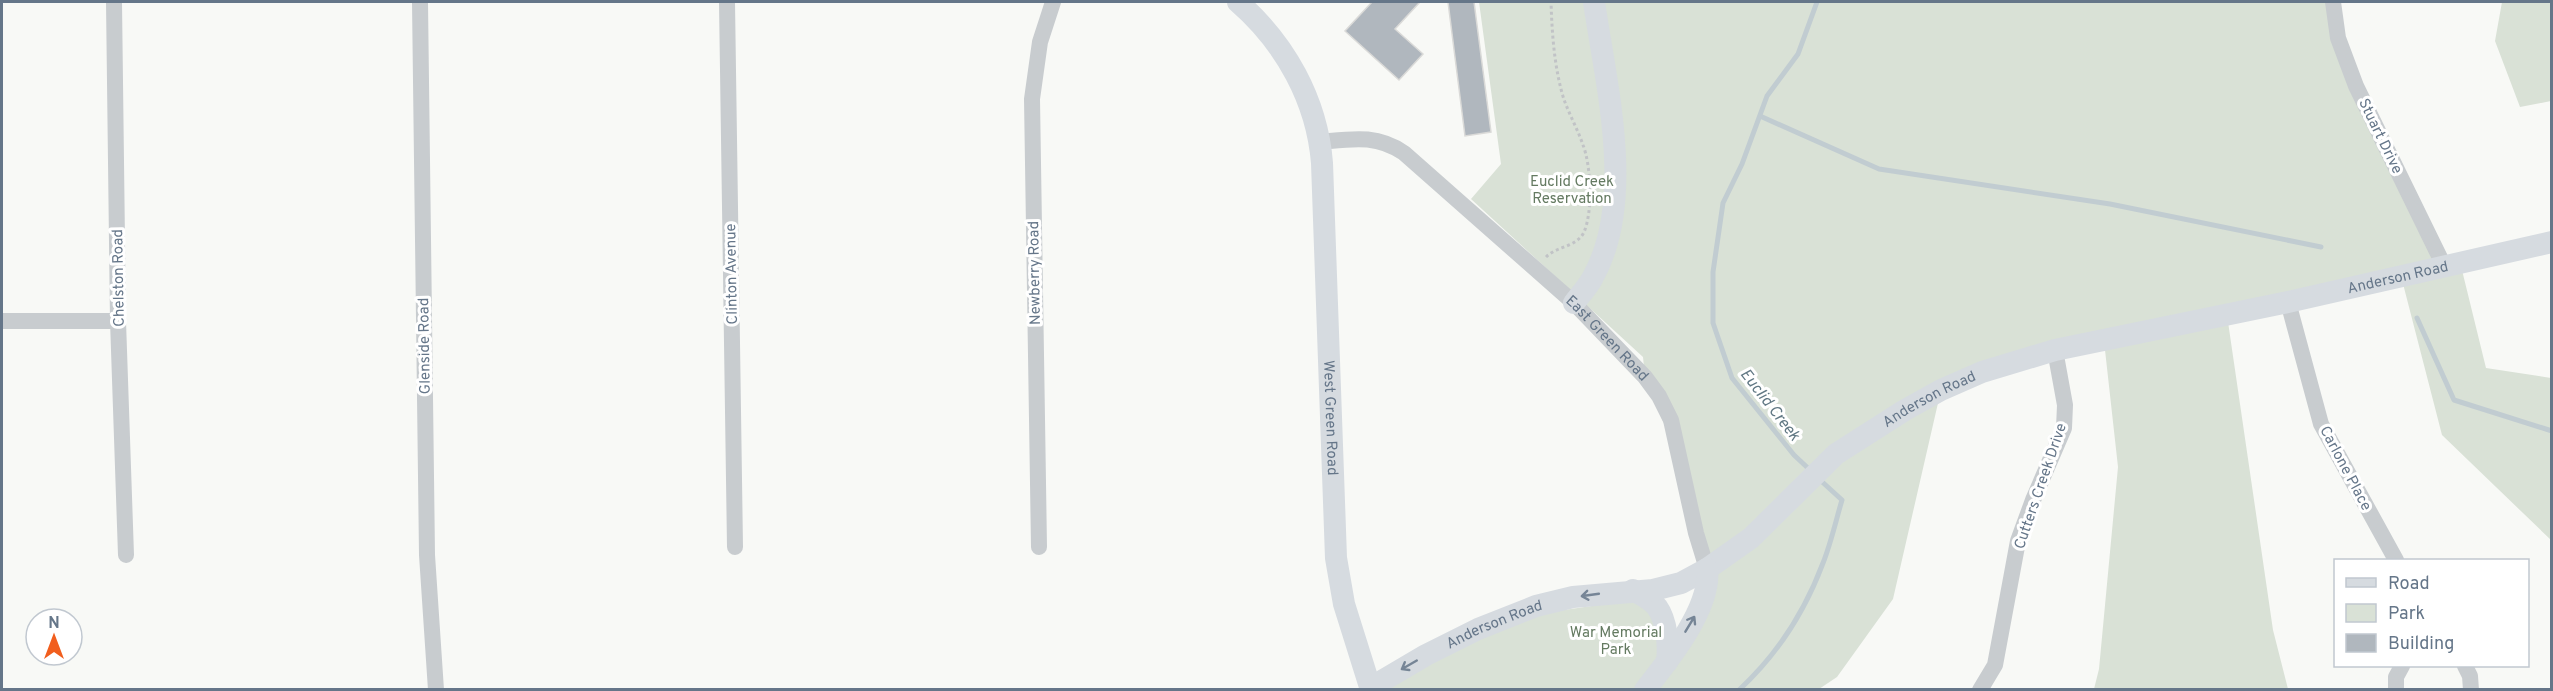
<svg xmlns="http://www.w3.org/2000/svg" width="2553" height="691" font-family="Overpass,sans-serif">
<style>
.green{fill:#d9e1d6}
.lines{fill:none;stroke-linecap:round;stroke-linejoin:round}
.stream{stroke:#c1ccd1;stroke-width:5}
.building{fill:#b0b7be;stroke:#dadad8;stroke-width:1.5}
.path{stroke:#c1c3c6;stroke-width:3;stroke-dasharray:3 3;stroke-linecap:butt}
.street{stroke:#c8cccf;stroke-width:16}
.secondary{stroke:#d6dbe0;stroke-width:22}
.oneway{stroke:#768596}
.labels{text-anchor:middle;stroke-width:6;stroke-linejoin:round;paint-order:stroke}
.street-label{font-size:15px;fill:#657689;stroke:#fff}
.park-label{font-size:15px;fill:#647a61;stroke:#fff}
.water-label{font-size:16px;font-style:italic;fill:#617884;stroke:#fff}
</style>
<rect width="100%" height="100%" fill="#f8f9f6"/>
<!-- green -->
<path class="green" d="M1479,2H2333L2338,38L2444,266L2460,262L2486,368L2551,378V540L2442,435L2401,276L2227,315L2273,630L2288,689H2094L2099,669L2118,467L2104,341L1941,390L1893,599L1837,677L1819,689L1371,690L1501,619L1647,598L1668,650L1706,592L1684,473L1645,377L1643,357L1471,199L1501,164Z
M2502,2H2551V101L2520,107L2495,41Z"/>
<g class="lines">
<!-- stream -->
<path class="stream" d="M1760,116L1879,169L2110,204L2321,247
M2417,318L2454,400L2552,431
M1810,470L1794,455L1732,378L1713,323V272L1723,203L1742,164L1767,96L1798,54L1817,2
M1739,690C1777,655 1805,611 1823,563C1831,543 1836,520 1842,500L1819,479"/>
</g>
<!-- building -->
<path class="building" d="M1372,2H1420L1395,29L1423,54L1399,80L1345,31Z
M1448,2H1474L1491,132L1465,136Z"/>
<g class="lines">
<!-- path -->
<path class="path" d="M1546,257C1557,246 1577,247 1584,232C1593,212 1591,165 1583,145C1577,127 1567,111 1562,93C1554,63 1552,33 1551,2"/>
<!-- street -->
<g class="street">
<path d="M114,2L118,321L126,555"/>
<path d="M420,2L427,555L436,690"/>
<path d="M727,2L735,547"/>
<path d="M2333,2L2338,38L2356,86L2444,266"/>
<path id="s1" d="M1320,142C1352,139 1376,134 1404,153L1574,303L1645,377L1659,396L1671,420L1696,533L1707,569"/>
<path d="M2288,302L2321,424L2396,560"/>
<path d="M2,321H118"/>
<path d="M1039,547L1032,99L1040,42L1053,2"/>
<path d="M2465,666L2470,676L2471,690"/>
<path d="M1980,690L1995,665L2018,541L2033,500L2064,428L2065,405L2055,350"/>
<path d="M2396,690V677L2402,666"/>
</g>
<!-- secondary -->
<g class="secondary">
<path id="s2" d="M1238,2C1285,43 1317,100 1322,163L1336,558L1344,604L1371,690"/>
<path d="M1574,303C1580,295 1588,287 1593,277C1636,200 1606,85 1594,2"/>
<path d="M1633,590C1641,595 1651,599 1657,607C1667,621 1669,646 1667,662"/>
<path id="s3" d="M1370,688L1426,655L1478,629L1536,606L1573,597L1653,590L1681,583L1707,569L1751,538L1836,454L1905,410L1941,390L1982,372L2055,350L2288,302L2552,242"/>
<path d="M1645,690C1668,661 1712,607 1707,569"/>
</g>
</g>
<!-- one-way arrows -->
<defs><path id="oneway-shaft" d="M-6 0H5M1.5-3L5.5 0L1.5 3" fill="none" stroke-width="1.6" stroke-linecap="round" stroke-linejoin="round" transform="scale(1.5)"/></defs>
<g class="oneway">
<use href="#oneway-shaft" transform="translate(1590 595) rotate(172)"/>
<use href="#oneway-shaft" transform="translate(1690 624) rotate(-59)"/>
<use href="#oneway-shaft" transform="translate(1409 665) rotate(150)"/>
</g>
<g class="labels">
<!-- street labels -->
<g class="street-label">
<text transform="translate(2381 136) rotate(64)" y="5">Stuart Drive</text>
<text transform="translate(1034 273) rotate(-91)" y="5">Newberry Road</text>
<text transform="translate(731 274) rotate(-91)" y="5">Clinton Avenue</text>
<text dy="5" stroke="none"><textPath href="#s3" startOffset="1130">Anderson Road</textPath></text>
<text transform="translate(118 278) rotate(-91)" y="5">Chelston Road</text>
<text dy="5" stroke="none"><textPath href="#s1" startOffset="362">East Green Road</textPath></text>
<text transform="translate(424 346) rotate(-91)" y="5">Glenside Road</text>
<text dy="5" stroke="none"><textPath href="#s3" startOffset="644">Anderson Road</textPath></text>
<text dy="5" stroke="none"><textPath href="#s2" startOffset="441">West Green Road</textPath></text>
<text transform="translate(2346 468) rotate(62)" y="5">Carlone Place</text>
<text transform="translate(2040 486) rotate(-71)" y="5">Cutters Creek Drive</text>
<text dy="5" stroke="none"><textPath href="#s3" startOffset="140">Anderson Road</textPath></text>
</g>
<!-- park labels -->
<g class="park-label">
<text x="1572" y="186">Euclid Creek<tspan x="1572" dy="17">Reservation</tspan></text>
<text x="1616" y="637">War Memorial<tspan x="1616" dy="17">Park</tspan></text>
</g>
<!-- water labels -->
<g class="water-label">
<text transform="translate(1771 404) rotate(52)" y="6">Euclid Creek</text>
</g>
</g>
<!-- border -->
<rect width="2553" height="691" fill="none" stroke="#657689" stroke-width="6"/>
<!-- legend -->
<rect x="2334" y="559" width="195" height="108" fill="#ffffff" stroke="#c1c8d0" stroke-width="1.5"/>
<rect x="2346" y="578" width="30" height="9" fill="#d6dbe0" stroke="#c1c8d0" stroke-width="1.5"/>
<text x="2388" y="589" font-size="18" fill="#657689">Road</text>
<rect x="2346" y="604" width="30" height="18" fill="#d9e1d6" stroke="#c1c8d0" stroke-width="1.5"/>
<text x="2388" y="619" font-size="18" fill="#657689">Park</text>
<rect x="2346" y="634" width="30" height="18" fill="#b0b7be" stroke="#c1c8d0" stroke-width="1.5"/>
<text x="2388" y="649" font-size="18" fill="#657689">Building</text>
<!-- north arrow -->
<g transform="translate(54 637)"><circle r="28" fill="#ffffff" stroke="#c1c8d0" stroke-width="1.5"/>
<path d="M0-4.5L10 22L0 15L-10 22Z" fill="#f15e1e"/>
<text y="-9" font-size="16" font-weight="bold" text-anchor="middle" fill="#657689">N</text>
</g>
</svg>
